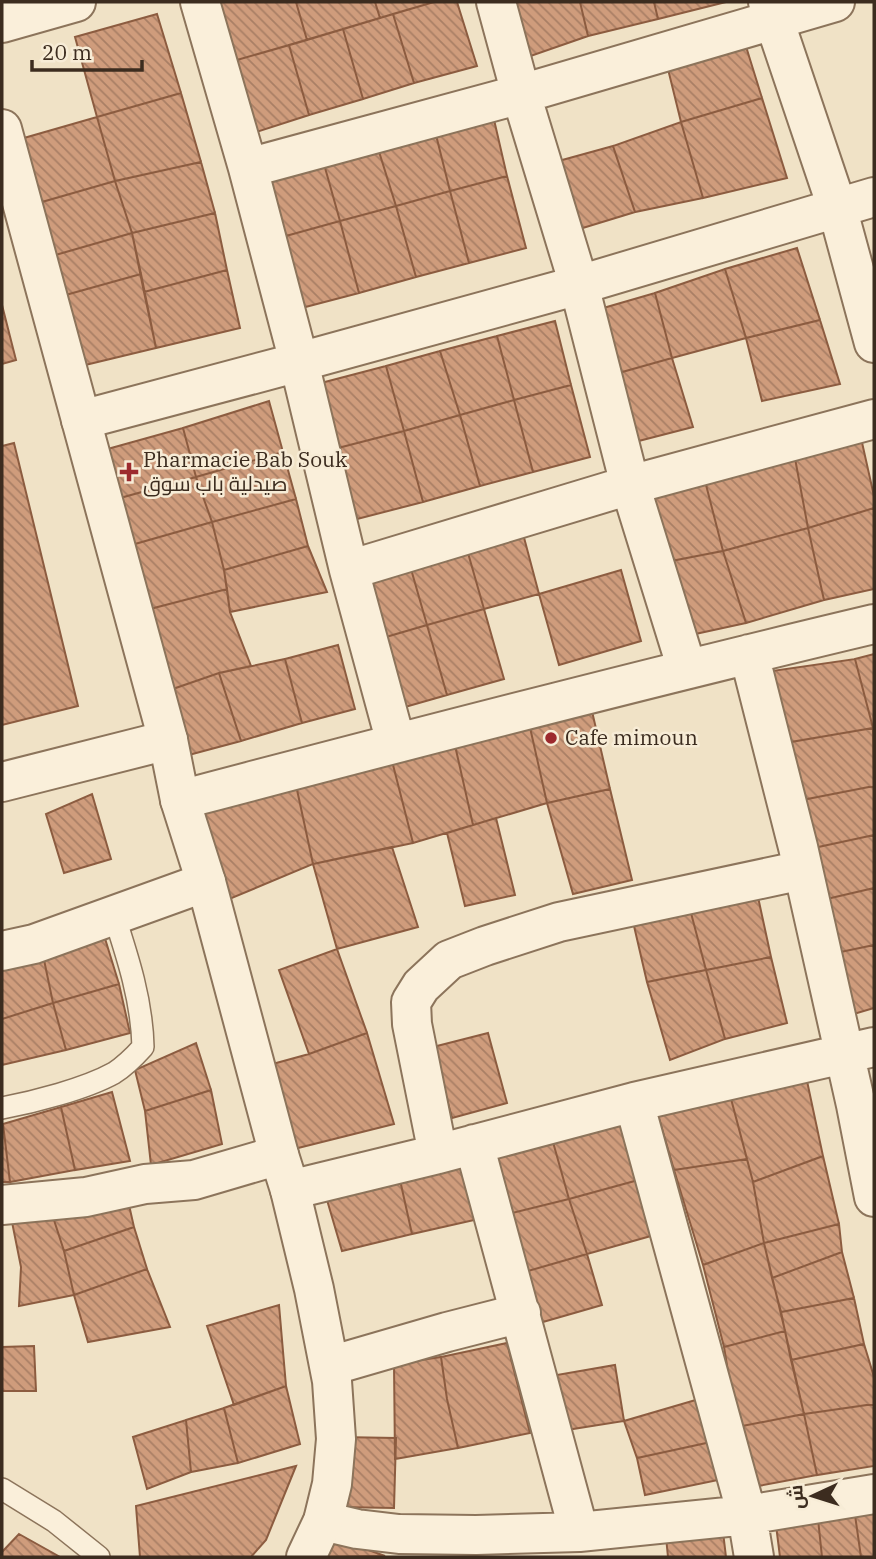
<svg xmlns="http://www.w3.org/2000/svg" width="876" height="1559" font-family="'IBM Plex Serif',Cairo,serif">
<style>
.building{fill:url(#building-back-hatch);stroke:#8c5c40;stroke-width:2}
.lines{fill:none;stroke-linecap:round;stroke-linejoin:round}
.service-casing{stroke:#8c745b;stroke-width:24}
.minor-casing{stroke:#8c745b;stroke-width:42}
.tertiary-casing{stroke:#8c745b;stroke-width:42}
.service{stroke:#faefda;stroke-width:21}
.minor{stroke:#faefda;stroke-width:38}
.tertiary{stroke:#faefda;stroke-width:38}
.poi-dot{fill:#9d2a2e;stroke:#f7ecd6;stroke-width:2.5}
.labels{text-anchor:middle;stroke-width:5;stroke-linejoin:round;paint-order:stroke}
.poi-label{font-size:21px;fill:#3c2c1f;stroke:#f7ecd6;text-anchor:start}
</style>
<defs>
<pattern id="building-back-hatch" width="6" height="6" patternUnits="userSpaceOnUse" patternTransform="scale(1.75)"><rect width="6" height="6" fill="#cf9c7c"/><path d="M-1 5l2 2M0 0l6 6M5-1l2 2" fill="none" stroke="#a97f65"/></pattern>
</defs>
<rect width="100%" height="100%" fill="#f0e2c6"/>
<!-- building -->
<path class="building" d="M214,2H296L307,40L230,62Z
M296,2H375L380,18L307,40Z
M375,2H434L380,18Z
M434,2H457L477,66L414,83L393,14Z
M507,2H580L588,36L522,59Z
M580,2H654L658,19L588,36Z
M654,2H726L658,19Z
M157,14L181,93L97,117L75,37Z
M393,14L414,83L363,99L343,29Z
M343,29L363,99L309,115L289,45Z
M744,40L762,98L681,122L666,61Z
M289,45L309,115L250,134L230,62Z
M181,93L201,162L115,181L97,117Z
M762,98L787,178L703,198L681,122Z
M492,111L507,176L450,191L434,127Z
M97,117L115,181L35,204L17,140Z
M681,122L703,198L635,212L613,146Z
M434,127L450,191L396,206L376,142Z
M376,142L396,206L340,221L322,157Z
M613,146L635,212L573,231L555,162Z
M322,157L340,221L275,239L258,174Z
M201,162L215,213L132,233L115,181Z
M507,176L526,248L469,263L450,191Z
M115,181L132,233L52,256L35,204Z
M450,191L469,263L416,277L396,206Z
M396,206L416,277L359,293L340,221Z
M215,213L227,270L144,292L132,233Z
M340,221L359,293L294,310L275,239Z
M132,233L141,274L62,296L52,256Z
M797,248L820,320L746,338L725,269Z
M725,269L746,338L672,358L655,293Z
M227,270L240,328L156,348L144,292Z
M141,274L156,348L81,366L62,296Z
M655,293L672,358L608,376L593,311Z
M2,305L16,360L2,364Z
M820,320L840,384L762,401L746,338Z
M555,321L571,385L514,400L497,336Z
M497,336L514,400L460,415L440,351Z
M440,351L460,415L404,431L386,366Z
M672,358L693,427L627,444L608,376Z
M386,366L404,431L338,448L321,383Z
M571,385L590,457L533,472L514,400Z
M514,400L533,472L480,486L460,415Z
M269,401L283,452L196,477L183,428Z
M460,415L480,486L423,502L404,431Z
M183,428L196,477L113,500L104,450Z
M404,431L423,502L357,519L338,448Z
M861,438L874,496V508L808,528L794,453Z
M14,443L78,706L2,725V446Z
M283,452L296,499L212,522L196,477Z
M794,453L808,528L723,551L704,477Z
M196,477L212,522L128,546L113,500Z
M704,477L723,551L666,562L644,493Z
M296,499L308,546L224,570L212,522Z
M874,508V589L824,600L808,528Z
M212,522L224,570L227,589L150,609L128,546Z
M808,528L824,600L746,623L723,551Z
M522,530L539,594L484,609L466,546Z
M308,546L327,592L230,612L224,570Z
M466,546L484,609L427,625L409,562Z
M723,551L746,623L686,636L666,562Z
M409,562L427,625L386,637L367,575Z
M621,570L641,641L559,665L539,594Z
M227,589L230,612L251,666L219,673L167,691L150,609Z
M484,609L504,679L447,695L427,625Z
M427,625L447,695L405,707L386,637Z
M338,645L355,709L302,723L285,659Z
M874,654V728H873L855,659Z
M285,659L302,723L241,741L219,673Z
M855,659L873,728L779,744L765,672Z
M219,673L241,741L185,756L167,691Z
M591,707L610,789L547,803L529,723Z
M529,723L547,803L473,825L454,741Z
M873,728L874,786L797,801L779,744Z
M454,741L473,825L413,843L392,761Z
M392,761L413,843L313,864L296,785Z
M296,785L313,864L227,900L197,813Z
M874,786V835L809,849L797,801Z
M610,789L632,880L573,894L547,803Z
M92,794L111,859L64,873L46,814Z
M496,818L515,895L465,906L447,833Z
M874,835V888L818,901L809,849Z
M392,847L418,927L337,949L313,864Z
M874,888V945L831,954L818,901Z
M758,897L771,957L706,970L691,913Z
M691,913L706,970L647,982L634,926Z
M103,932L119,984L53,1003L43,955Z
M874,945V1008L847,1016L831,954Z
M337,949L367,1033L309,1054L279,970Z
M43,955L53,1003L2,1019V964Z
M771,957L787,1023L725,1039L706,970Z
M706,970L725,1039L670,1060L647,982Z
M119,984L130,1033L66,1050L53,1003Z
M53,1003L66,1050L2,1065V1019Z
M367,1033L394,1124L294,1149L269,1065L309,1054Z
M488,1033L507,1103L452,1118L433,1047Z
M196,1043L211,1090L145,1111L135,1070Z
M807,1081L823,1156L753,1182L730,1095Z
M211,1090L222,1144L151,1165L145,1111Z
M112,1092L130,1161L75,1170L61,1107Z
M730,1095L747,1159L674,1170L658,1115Z
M61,1107L75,1170L10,1182L3,1124Z
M624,1114L642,1179L569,1199L551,1135Z
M2,1124H3L10,1182H2Z
M551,1135L569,1199L504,1215L487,1152Z
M823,1156L839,1224L764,1243L753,1182Z
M747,1159L753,1182L764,1243L703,1265L674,1170Z
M471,1164L483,1218L412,1234L400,1180Z
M642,1179L658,1234L587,1254L569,1199Z
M400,1180L412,1234L342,1251L327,1200Z
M569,1199L587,1254L521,1273L504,1215Z
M129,1205L134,1227L64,1251L54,1220Z
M54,1220L64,1251L74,1295L19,1306L21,1267L12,1222Z
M839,1224L842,1252L772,1278L764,1243Z
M134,1227L147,1269L74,1295L64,1251Z
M764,1243L785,1331L724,1347L703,1265Z
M842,1252L854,1298L781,1312L772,1278Z
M587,1254L602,1305L536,1324L521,1273Z
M147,1269L170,1327L88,1342L74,1295Z
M854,1298L864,1344L791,1360L781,1312Z
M279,1305L286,1386L234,1405L207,1326Z
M785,1331L804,1414L737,1427L724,1347Z
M507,1343L530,1433L458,1448L447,1399L441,1357Z
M864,1344L874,1377V1404L804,1414L791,1360Z
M34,1346L36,1391H2V1347Z
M441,1357L447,1399L458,1448L395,1459L394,1364Z
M615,1365L624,1421L560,1431L551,1376Z
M286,1386L300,1444L238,1463L224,1408Z
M699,1399L711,1442L637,1458L624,1421Z
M874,1404V1466L817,1475L804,1414Z
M224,1408L238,1463L191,1472L186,1420Z
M804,1414L817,1475L753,1487L737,1427Z
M186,1420L191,1472L147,1489L133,1437Z
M339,1437L396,1438L394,1508L338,1507Z
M711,1442L718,1480L645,1495L637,1458Z
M296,1466L266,1540L251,1557H140L136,1506Z
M874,1511V1557H861L855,1515Z
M855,1515L861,1557H822L818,1519Z
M818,1519L822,1557H780L776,1525Z
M723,1532L726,1557H668L666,1537Z
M19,1534L60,1557H2V1552Z
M330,1536L385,1556L318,1557Z"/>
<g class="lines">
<!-- service casing -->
<g class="service-casing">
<path id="service" d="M2,1108C34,1102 85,1089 114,1073C125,1066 134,1057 143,1047C142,1001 128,958 114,915
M2,1489L54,1521L99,1557"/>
</g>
<!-- minor casing -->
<g class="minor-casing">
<path id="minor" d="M200,2L248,168L299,362L349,570L396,743
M496,2L521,94L579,285L630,485L687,669
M768,2L837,207L874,343
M2,23L76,2
M248,168L521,94L835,2
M81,420L299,362L579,285L874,197
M349,570L630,485L874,419
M749,654L798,847L856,1105L874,1197
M2,782L168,740
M180,800C411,739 642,679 874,624
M2,951L34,944L206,882
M634,1102L747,1515L754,1557
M474,1144L579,1532
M438,1154L412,1024L411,1002L421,986L449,960L485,946L559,922L803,870
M290,1190L438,1154L634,1102L874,1047
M2,1205L86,1197L145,1184L194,1180L279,1155
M330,1366L447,1332L521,1313
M323,1521L357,1529L399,1534L476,1535L579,1532L747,1515L874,1494"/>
</g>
<!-- tertiary casing -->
<g class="tertiary-casing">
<path id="tertiary" d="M2,129L168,740L180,800L206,882L279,1155L290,1190L314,1289L332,1381L336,1439L332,1484L323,1521L306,1557"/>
</g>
<!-- service -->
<use href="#service" class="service"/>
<!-- minor -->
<use href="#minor" class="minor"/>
<!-- tertiary -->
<use href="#tertiary" class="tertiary"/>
</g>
<!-- markers -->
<g class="poi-dot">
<path d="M125.5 461.5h7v7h7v7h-7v7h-7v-7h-7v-7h7z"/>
<circle cx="551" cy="738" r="7"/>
</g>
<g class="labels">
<!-- poi labels -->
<g class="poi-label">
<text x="143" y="467">Pharmacie Bab Souk<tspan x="143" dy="24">صيدلية باب سوق</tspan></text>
<text x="565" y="745">Cafe mimoun</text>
</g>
</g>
<!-- border -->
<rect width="876" height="1559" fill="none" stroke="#3c2c1f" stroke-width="7"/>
<!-- north arrow -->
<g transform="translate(813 1496) rotate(266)" stroke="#f7ecd6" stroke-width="5" paint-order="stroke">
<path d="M0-5L12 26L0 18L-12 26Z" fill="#3c2c1f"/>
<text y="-10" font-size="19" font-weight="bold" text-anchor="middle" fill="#3c2c1f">ش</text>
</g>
<!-- scale -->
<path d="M32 60v10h110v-10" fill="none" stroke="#3c2c1f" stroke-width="3.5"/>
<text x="42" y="60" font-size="21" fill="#3c2c1f" stroke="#f7ecd6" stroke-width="5" paint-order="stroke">20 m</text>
</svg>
